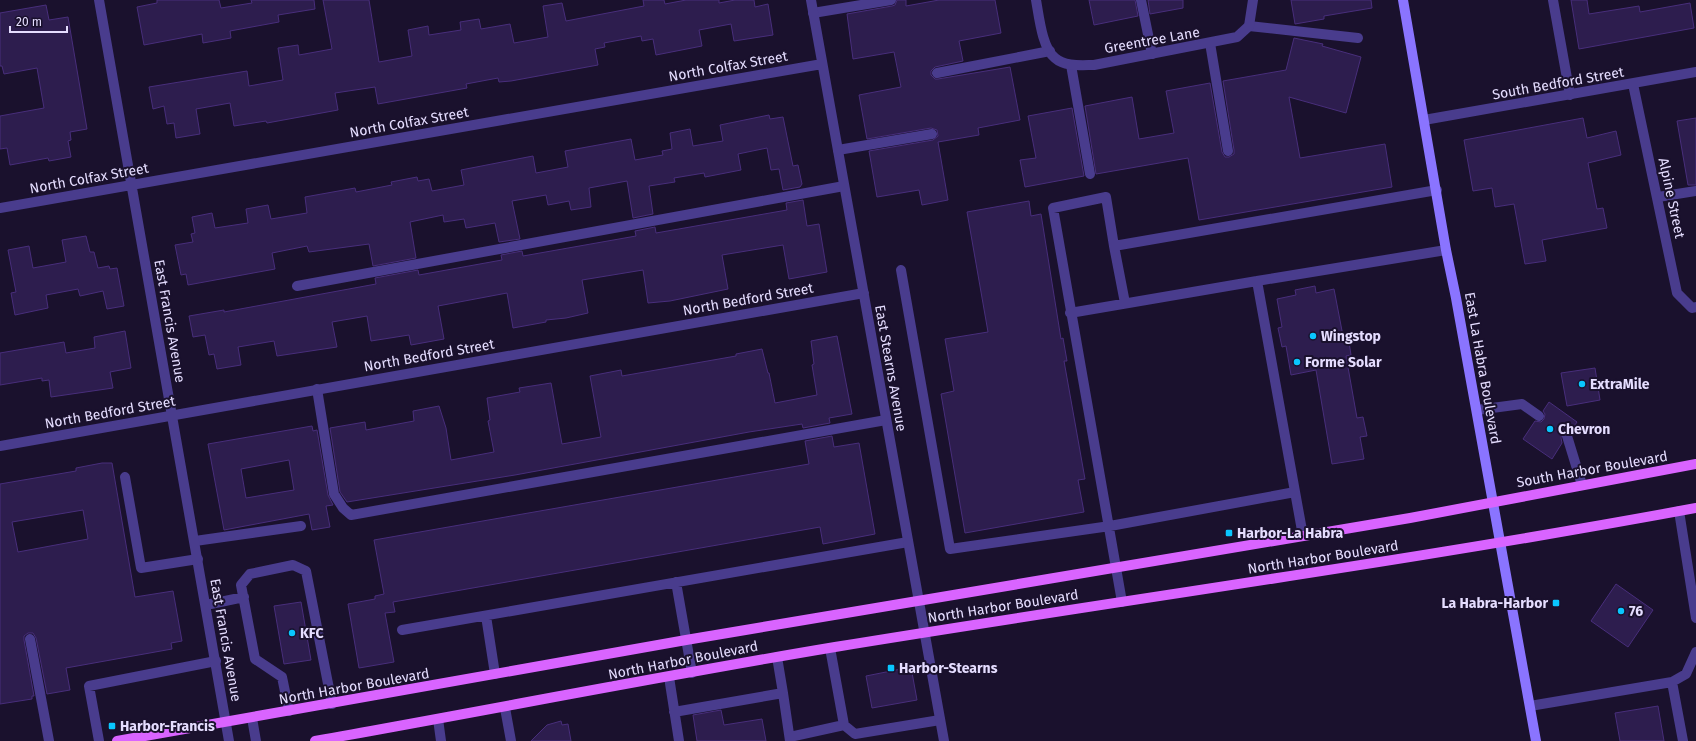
<svg xmlns="http://www.w3.org/2000/svg" width="1696" height="741" font-family="'Fira Sans',sans-serif">
<style>
.building{fill:#2d1d4e;stroke:#482e7b;fill-rule:evenodd}
.lines{fill:none;stroke-linecap:round;stroke-linejoin:round}
.lane{stroke:#493c8d;stroke-width:10}
.street{stroke:#493c8d;stroke-width:10}
.secondary{stroke:#8a74ff;stroke-width:10}
.primary{stroke:#d964ff;stroke-width:10}
.poi-dot{fill:#09c6ff;stroke:#1a112d;stroke-width:1.5}
.labels{text-anchor:middle;stroke-width:4;stroke-linejoin:round;paint-order:stroke}
.street-label{font-size:14px;fill:#e5ddff;stroke:#1a112d}
.poi-label{font-size:14px;font-weight:bold;fill:#e5ddff;stroke:#1a112d;text-anchor:start}
</style>
<rect width="100%" height="100%" fill="#1a112d"/>
<!-- building -->
<path class="building" d="M157,0H219L221,8L252,3L251,0H314L315,9L278,15L279,22L230,31L231,38L203,43L202,34L144,45L137,7L157,3Z
M323,0H369L379,62L412,56L408,30L428,26L429,35L461,30L460,22L479,19L481,29L510,24L514,43L548,37L543,6L562,3L566,21L644,6L643,0H664L665,4L686,0H719V3L735,0H754L755,7L768,4L773,35L734,41L731,24L699,30L702,46L656,55L653,39L642,41L641,36L604,43L605,47L595,49L598,65L511,81L499,82L498,78L466,84L467,88L378,104L375,87L335,93L338,110L267,123L266,121L234,126L230,103L196,109L200,134L176,138L174,123L167,124L164,106L153,109L149,87L247,71L249,86L283,80L278,48L298,45L299,55L332,49Z
M897,0H906V6L939,0H995L1001,33L959,41L963,61L935,67L931,71V75L935,79H938L1010,67L1020,120L978,128L979,135L938,142L948,200L922,205L919,190L877,197L869,151L933,140L938,136L937,130L931,128L867,139L859,95L901,87L894,52L853,59L847,14L892,6L895,5Z
M1089,0H1135L1138,16L1094,25Z
M1148,0H1183V8L1150,14Z
M1291,0H1371L1372,8L1324,16V19L1295,24Z
M1571,0H1587L1589,14L1639,6L1640,12L1690,3L1694,28L1579,49Z
M46,5L49,20L68,17L87,129L70,132L71,140L68,141L71,157L49,161L48,158L10,165L7,148L0,149V116L44,108L37,68L4,74L2,66H0V13Z
M1294,38L1323,44L1322,46L1361,57L1346,113L1289,97L1300,158L1385,144L1392,187L1199,220L1188,158L1096,174L1085,106L1132,97L1139,139L1174,133L1166,91L1210,83L1222,152L1225,157H1229L1234,154V150L1223,81L1286,70Z
M1072,108L1084,176L1025,187L1020,160L1036,158L1028,116Z
M769,115L770,119L783,117L793,166L798,165L802,184L800,187L783,190L779,169L771,170L767,148L738,154L741,170L705,177L704,173L674,178L675,182L649,186L653,214L633,218L627,181L589,188L591,207L571,210L569,201L548,205L546,195L512,201L520,239L499,242L495,223L466,228L464,219L444,222L443,215L410,222L416,258L373,266L369,244L309,252L307,246L272,253L275,269L188,285L186,274L181,275L175,245L193,242L191,234L195,233L192,217L212,213L215,228L248,223L246,209L268,205L271,219L307,213L305,197L355,188L356,192L392,185L391,182L417,177L418,181L429,179L432,191L464,185L461,170L533,156L536,173L568,167L565,151L631,139L635,160L663,155L662,151L672,149L670,133L690,129L693,146L723,141L720,125Z
M1583,118L1587,138L1616,131L1621,155L1588,163L1597,209L1603,208L1607,228L1542,240L1546,261L1525,264L1514,204L1495,207L1492,188L1473,191L1464,140Z
M1696,118V185H1688L1677,121Z
M803,200L807,226L819,224L827,272L789,279L783,245L722,255L728,289L670,301L648,303L643,270L582,280L588,313L566,318L546,320V322L513,328L507,293L438,306L444,339L411,345L409,335L371,341L367,316L332,322L337,347L277,356L274,341L238,347L241,365L217,369L214,354L209,355L205,335L193,337L189,316L224,310V312L376,284L375,278L418,270L419,275L502,260L501,255L522,251L523,256L636,236L635,231L655,227L656,233L787,210L786,203Z
M1029,201L1031,216L1041,214L1061,339L1063,338L1067,361H1064L1085,479L1078,480L1084,512L965,533L941,394L954,391L945,339L988,332L967,212Z
M86,236L90,252H94L98,268L109,266L110,269L117,268L124,306L107,309L103,291L80,296L78,289L46,295L48,308L15,315L11,293L16,292L8,250L29,246L33,268L66,262L62,240Z
M1315,286L1316,293L1334,289L1343,336H1348L1351,355L1346,356L1357,418L1363,417L1367,436L1360,437L1364,459L1332,464L1316,370L1291,375L1286,346L1282,347L1278,328L1282,327L1277,299L1296,295L1295,290Z
M125,331L131,368L110,372L113,388L51,397L49,380L42,381V378L0,385V353L64,342L66,353L95,348L94,337Z
M837,336L852,414L829,418L830,423L803,428L802,424L749,432L515,475L347,502L340,492L330,428L365,422L366,430L414,421L413,411L439,406L446,428L451,460L494,452L488,421L490,420L487,398L520,392L519,388L551,383L562,444L601,437L590,376L621,370L622,376L736,356V354L762,349L768,373H769L775,403L817,395L812,365L814,364L811,341Z
M1595,368L1600,400L1567,406L1561,373Z
M1549,402L1577,422L1571,431L1565,430L1562,432L1561,438L1562,443L1552,459L1523,439L1535,421L1541,422L1544,419L1545,414L1543,411Z
M312,426L313,431L317,430L328,495L333,505L326,506L330,527L312,530L309,514L224,530L208,444ZM289,460L294,490L246,498L241,469Z
M832,436L834,447L859,443L875,534L823,544L820,527L393,602L395,612L385,613L394,662L359,668L348,604L375,599V596L384,594L374,540L809,464L805,441Z
M102,463H112L135,597L173,591L182,641L171,643L172,649L66,668L70,690L47,694L36,638L33,633H28L24,636V640L34,696H32V699L0,704V484L76,471V468ZM83,510L88,539L18,552L12,522Z
M1616,584L1653,610L1628,647L1591,621Z
M301,602L311,660L284,664L274,606Z
M911,667L917,700L872,708L866,676Z
M1658,706L1664,741H1620L1615,713Z
M721,710L724,725L762,719L766,741H697L693,715Z
M561,721L562,725L568,724L571,741H531L547,725Z"/>
<g class="lines">
<!-- lane -->
<path class="lane" d="M1141,0L1152,54
M1553,0L1570,95
M813,13L891,0
M1249,26L1358,38
M1210,43L1228,151
M1071,65L1090,174
M937,73L1050,51
M838,150L932,134
M1658,197L1696,191
M1114,246L1125,303
M901,270L950,549L1110,526L1295,492
M297,286L844,186
M1070,313L1257,281
M317,389L334,494L343,508L351,515L886,420
M1477,410L1522,404L1539,416
M1567,436L1582,485
M125,477L141,568L198,559
M1679,511L1696,618
M1303,536L1257,281L1446,250
M195,541L301,526
M676,582L692,673
M1122,602L1053,208L1106,197L1114,246L1437,190
M206,605L244,597
M486,616L495,674
M402,630L908,542
M30,639L49,741
M777,657L783,693
M669,677L679,741
M1530,706L1672,682
M289,711L282,677L255,659L241,585L250,574L293,565L306,571L332,704
M674,712L783,693L790,741
M438,719L441,741
M844,725L855,734L940,720
M790,737L844,725L830,648
M99,741L89,686L216,661
M1683,741L1672,682L1686,674L1696,652"/>
<!-- street -->
<path class="street" d="M99,0L229,741
M811,0L944,741
M1036,0C1039,16 1042,48 1055,58C1065,67 1082,65 1094,65L1237,37L1249,26L1253,0
M1633,84L1677,293L1692,308L1696,307
M1424,120L1696,72
M0,208L822,64
M0,446L864,293
M505,708L511,741
M252,718L256,741"/>
<!-- secondary -->
<path class="secondary" d="M1403,0L1446,250L1456,298L1536,741"/>
<!-- primary -->
<path class="primary" d="M117,741L686,640L1410,518L1696,464
M315,741C489,710 661,676 835,647C1122,600 1410,561 1696,508"/>
</g>
<!-- markers -->
<g class="poi-dot">
<circle cx="1313" cy="336" r="4"/>
<circle cx="1297" cy="362" r="4"/>
<circle cx="1582" cy="384" r="4"/>
<circle cx="1550" cy="429" r="4"/>
<rect x="1225" y="529" width="8" height="8" rx="2"/>
<rect x="1552" y="599" width="8" height="8" rx="2"/>
<circle cx="1621" cy="611" r="4"/>
<circle cx="292" cy="633" r="4"/>
<rect x="887" y="664" width="8" height="8" rx="2"/>
<rect x="108" y="722" width="8" height="8" rx="2"/>
</g>
<g class="labels">
<!-- street labels -->
<g class="street-label">
<text transform="translate(1152 40) rotate(-10)" y="5">Greentree Lane</text>
<text transform="translate(728 66) rotate(-10)" y="5">North Colfax Street</text>
<text transform="translate(1558 83) rotate(-10)" y="5">South Bedford Street</text>
<text transform="translate(409 122) rotate(-10)" y="5">North Colfax Street</text>
<text transform="translate(89 178) rotate(-10)" y="5">North Colfax Street</text>
<text transform="translate(1672 198) rotate(78)" y="5">Alpine Street</text>
<text transform="translate(748 299) rotate(-10)" y="5">North Bedford Street</text>
<text transform="translate(170 321) rotate(80)" y="5">East Francis Avenue</text>
<text transform="translate(429 355) rotate(-10)" y="5">North Bedford Street</text>
<text transform="translate(891 368) rotate(80)" y="5">East Stearns Avenue</text>
<text transform="translate(1483 368) rotate(80)" y="5">East La Habra Boulevard</text>
<text transform="translate(110 412) rotate(-10)" y="5">North Bedford Street</text>
<text transform="translate(1592 469) rotate(-10)" y="5">South Harbor Boulevard</text>
<text transform="translate(1323 557) rotate(-9)" y="5">North Harbor Boulevard</text>
<text transform="translate(1003 606) rotate(-9)" y="5">North Harbor Boulevard</text>
<text transform="translate(226 640) rotate(80)" y="5">East Francis Avenue</text>
<text transform="translate(683 660) rotate(-11)" y="5">North Harbor Boulevard</text>
<text transform="translate(354 686) rotate(-10)" y="5">North Harbor Boulevard</text>
</g>
<!-- poi labels -->
<g class="poi-label">
<text x="1321" y="341">Wingstop</text>
<text x="1305" y="367">Forme Solar</text>
<text x="1590" y="389">ExtraMile</text>
<text x="1558" y="434">Chevron</text>
<text x="1237" y="538">Harbor-La Habra</text>
<text x="1548" y="608" text-anchor="end">La Habra-Harbor</text>
<text x="1629" y="616">76</text>
<text x="300" y="638">KFC</text>
<text x="899" y="673">Harbor-Stearns</text>
<text x="120" y="731">Harbor-Francis</text>
</g>
</g>
<!-- scale -->
<path d="M10 26v6h57v-6" fill="none" stroke="#e5ddff" stroke-width="2"/>
<text x="16" y="26" font-size="12" fill="#e5ddff" stroke="#1a112d" stroke-width="3" paint-order="stroke">20 m</text>
</svg>
